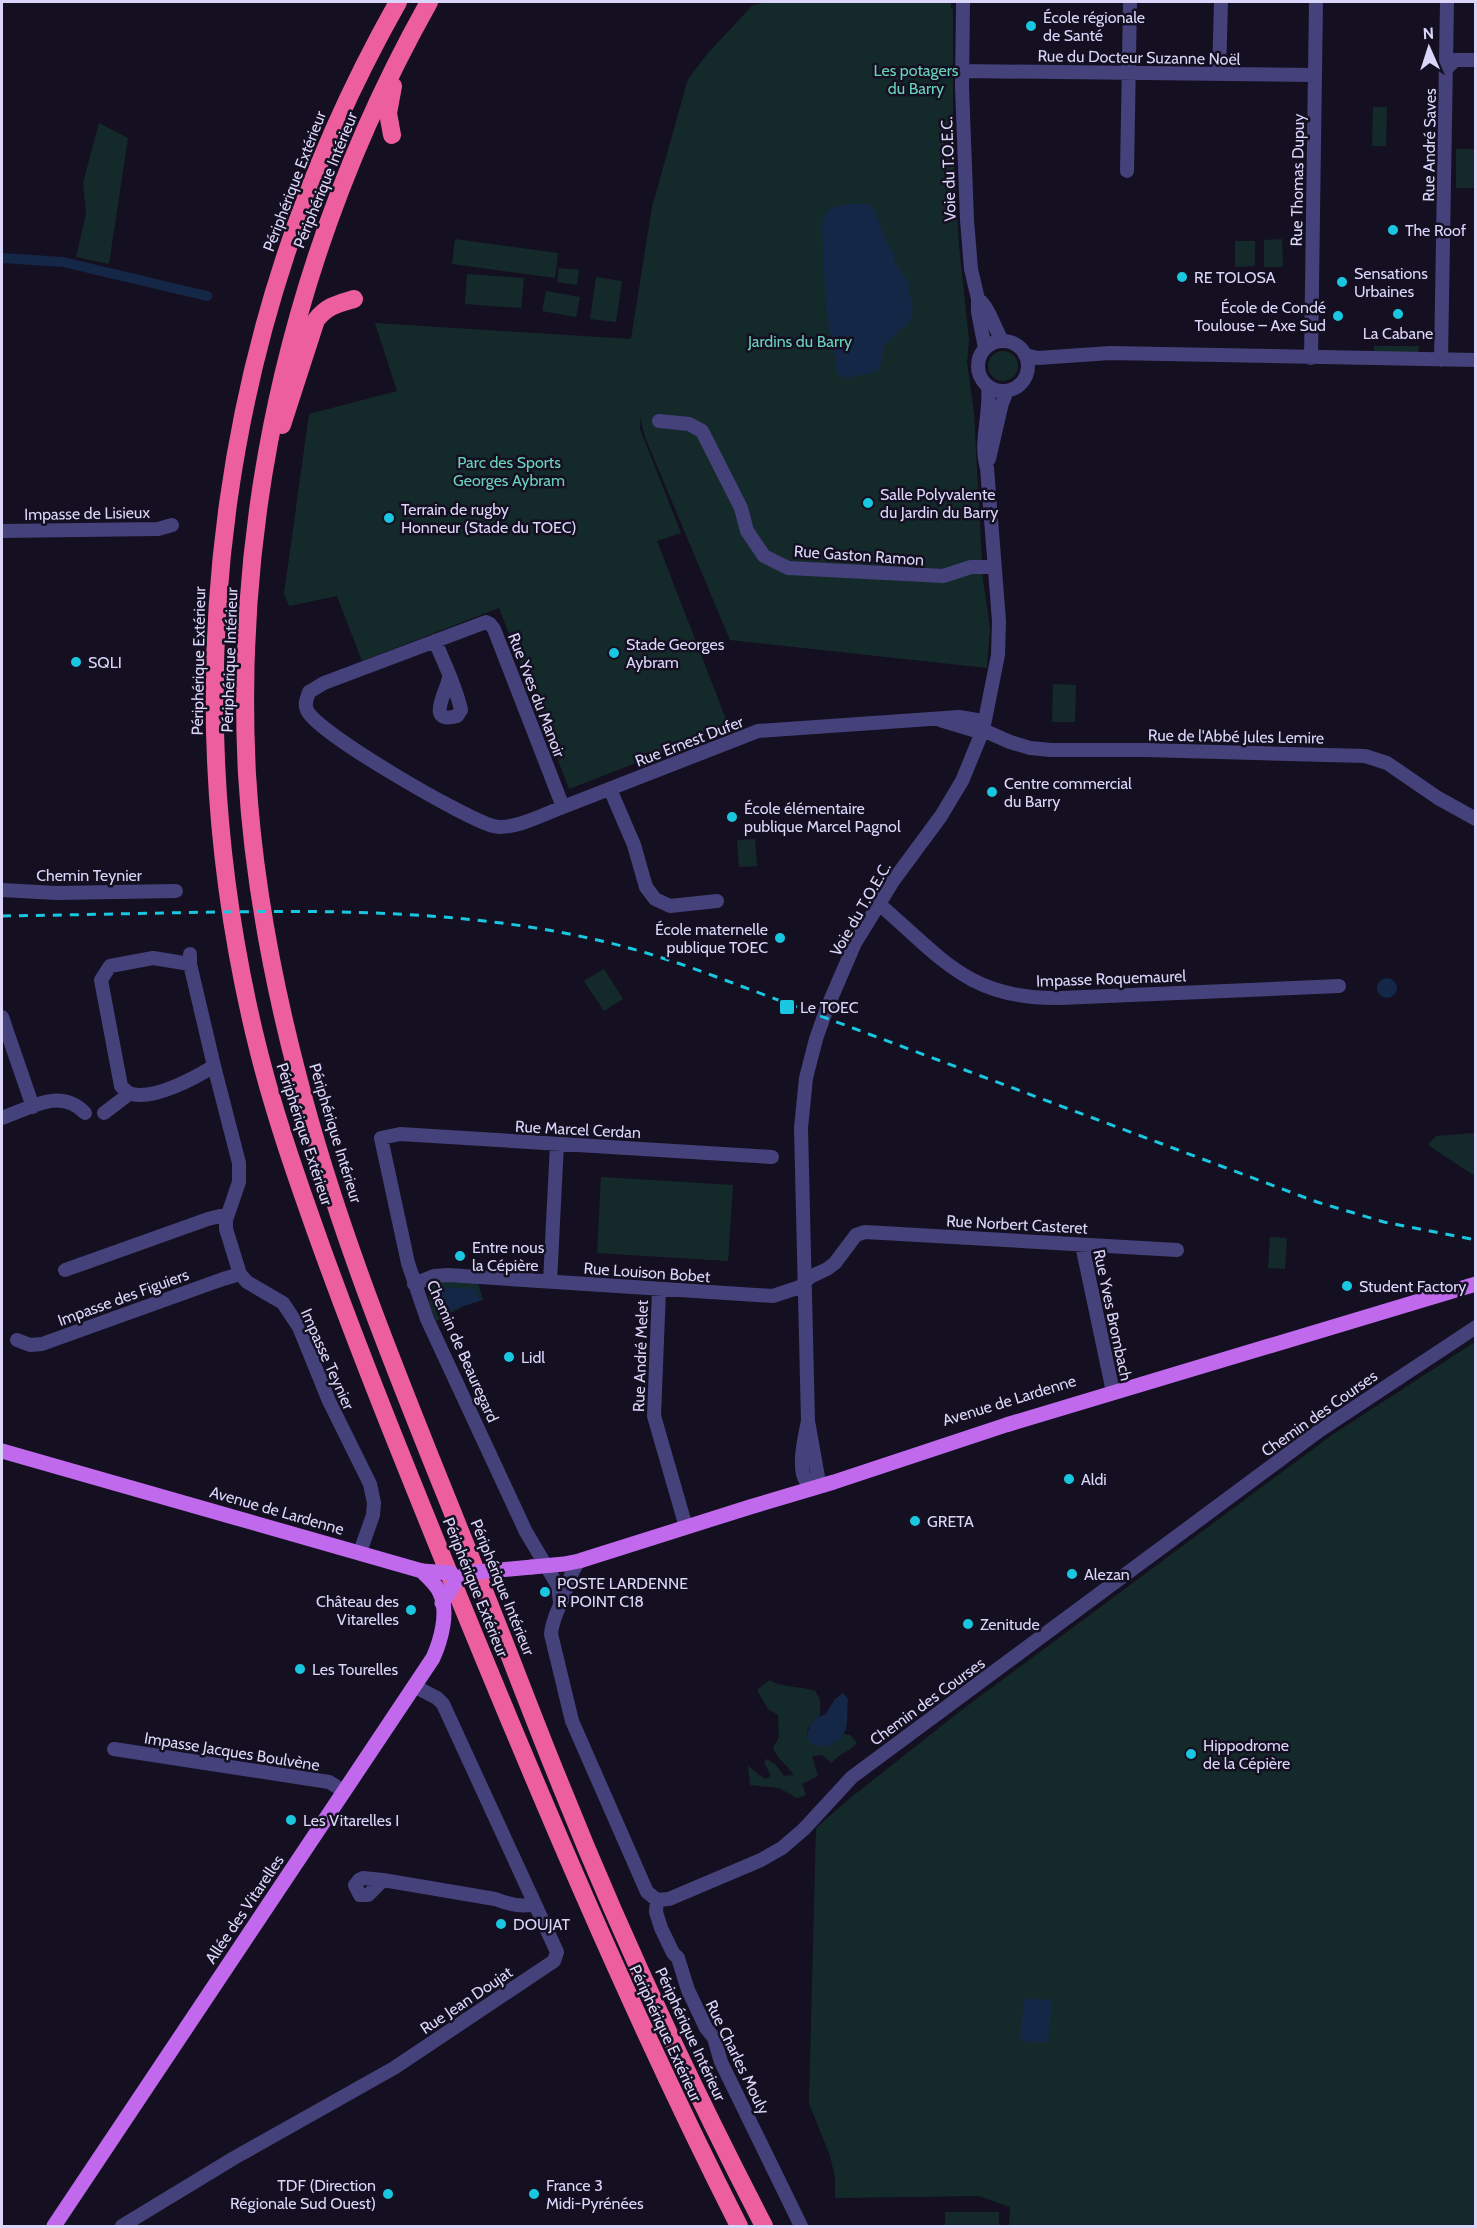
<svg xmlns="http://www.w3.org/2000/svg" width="1477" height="2228" font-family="Cabin,sans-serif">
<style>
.green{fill:#142a2a}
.water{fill:#152746}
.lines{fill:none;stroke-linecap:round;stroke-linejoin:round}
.canal{stroke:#152746;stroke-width:10}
.minor{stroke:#45417b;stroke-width:14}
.major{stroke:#c069ed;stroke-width:15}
.highway{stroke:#ec5e9e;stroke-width:18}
.rail{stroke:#1ac7e1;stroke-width:3;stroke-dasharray:9 8;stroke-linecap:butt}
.major-bridge{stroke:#c069ed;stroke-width:15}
.poi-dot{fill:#1ac7e1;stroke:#141021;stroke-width:2}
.labels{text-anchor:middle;stroke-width:5;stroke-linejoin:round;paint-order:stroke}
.poi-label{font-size:16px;fill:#dbd5fa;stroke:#141021;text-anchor:start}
.street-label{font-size:16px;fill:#dbd5fa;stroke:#141021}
.park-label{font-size:16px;fill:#6ad2bb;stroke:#141021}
</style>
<rect width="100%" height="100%" fill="#141021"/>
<!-- green -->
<path class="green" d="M768,2H951V8L953,9V143L959,245L969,340L967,362L974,414L983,580L990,628L987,668L730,640L645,437L640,417V429L681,533L657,541L729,727L569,789L499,608L362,661L337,596L289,606L284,594L309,414L397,391L375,323L631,339L652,207L688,79L708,53L753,5Z
M1373,107H1387L1386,146H1372Z
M99,123L128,138L109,264L76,257L86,214L83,183Z
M1456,149H1475V188H1456Z
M455,239L558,253L555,278L452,264Z
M1282,239L1283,267H1264V240Z
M1235,241H1255V266L1235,267Z
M559,268L579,270L577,285L557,282Z
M467,274L524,278L521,308L465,304Z
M596,277L622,281L616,322L590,319Z
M546,291L580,297L576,317L542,311Z
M1374,346H1419L1418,352H1374Z
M988 366a15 15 0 1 1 30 0a15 15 0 1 1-30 0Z
M1053,684L1076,685L1075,722H1052Z
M755,839L757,866L739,867L737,840Z
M604,969L623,999L604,1011L584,981Z
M1475,1133V1176L1428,1145L1436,1136Z
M601,1177L733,1185L728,1261L597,1253Z
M1270,1237L1287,1238L1285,1269L1268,1268Z
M437,1280L478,1282L483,1300L480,1301L476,1289L434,1296L439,1314L464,1306L436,1321C429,1305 423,1293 437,1280Z
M1475,1342V2226H1009L1010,2207L979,2196L835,2198V2177L830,2156L809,2103L816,1828L849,1799L963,1709L1332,1435Z
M770,1680C780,1688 802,1686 815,1691L820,1699V1715L808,1728L807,1737H840L844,1734L850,1735L857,1743C848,1753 840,1752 832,1763L822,1755L812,1756L818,1776L802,1784L806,1795L797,1798L779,1788L750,1785L748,1766C755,1770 758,1776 766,1779L771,1776L764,1762L767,1759L775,1764L784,1776L794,1775C787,1764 779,1762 773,1748L779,1737L778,1715L768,1709L757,1690Z
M999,2212V2226H945V2212Z"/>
<!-- water -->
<path class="water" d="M852,204H867L873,207L887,244L894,254V261L908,281L913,312L909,322L884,345L880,367L876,372L846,378L838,374L826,311L822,224C826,205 835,207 852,204Z
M1377 988a10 10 0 1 1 20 0a10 10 0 1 1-20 0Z
M440,1287L476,1289L480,1301L439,1314C435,1304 431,1296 440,1287Z
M843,1693L848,1699C847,1708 848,1719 846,1728C843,1742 817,1757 807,1737C809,1723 814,1717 826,1714L835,1699Z
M1024,1998L1052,2000L1048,2043L1020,2041Z"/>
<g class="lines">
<!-- canal -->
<path class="canal" d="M2,258L63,262L207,296"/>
<!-- minor -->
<path class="minor" d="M963,2L962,87L967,220L971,269L978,299V312L985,348
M1446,69L1455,60H1476
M962,71L1315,75
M1219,74L1221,2
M1127,171L1130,2
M978,299C989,307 995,329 1002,341
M978 366a25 25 0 1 1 50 0a25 25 0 1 1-50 0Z
M1025,355L1038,358L1110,353L1476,360
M1311,358L1316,2
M1441,360L1447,2
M659,421L689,424L702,431L741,508L747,531L764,556L788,568L943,576L971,567H994
M989,459L1002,403L1007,391
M2,531L158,529L172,525
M486,622L490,624L494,629L563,807C544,814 512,831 493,826C466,819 315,732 307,710C304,704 307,698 309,692L324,683Z
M435,641C444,663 456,686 461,710L457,716C424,725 448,690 449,677
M940,720L973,730H983L1010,742L1030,748L1051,750H1147L1365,756L1387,763L1438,798L1476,819
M610,789L634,845L646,887L655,899L670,906L717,901
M563,807L758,731L959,717L977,720L983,730
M2,890L57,893L176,891
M879,904C942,958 969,1000 1061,998L1339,986
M190,954V964L214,1066L239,1163V1182L226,1220V1229L240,1274L247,1282L283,1303L299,1327L329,1401L370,1484L374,1503L373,1515L360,1552
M190,964L153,958L110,966L101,980L121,1086C124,1089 127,1093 132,1094C154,1100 195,1078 214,1066
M2,1017L33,1107
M104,1113L129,1094
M2,1118C31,1108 60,1087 85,1113
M1082,1245L1113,1392
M65,1270L208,1219L228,1214
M550,1282L557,1144
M414,1284L434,1276L448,1275L773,1296L800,1287L810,1277L827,1269L835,1263L856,1235L865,1232L1177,1250
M659,1290L654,1416L686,1527
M17,1340L30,1345L42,1344L223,1279L240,1274
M808,1421C805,1435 797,1469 806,1481C808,1484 812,1485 814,1488L818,1477L808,1421L801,1128L806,1078L816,1039L827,1008L855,943L893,881L941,816L962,781L983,730L998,655L999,621L987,468C979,442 991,414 988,387
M579,1561C570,1573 570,1579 565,1592C560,1607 552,1619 551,1634L572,1721L647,1892L657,1900L669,1899L761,1860L782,1848L804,1829L852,1777L1319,1431L1476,1327
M560,1602L558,1586L526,1532L427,1319L408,1263L381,1138L400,1134L772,1157
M114,1749L329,1782L344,1791
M383,1880L368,1895H360L355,1885L359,1880L363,1878L383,1880L495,1899C508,1904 522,1908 535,1904
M657,1900L656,1912L661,1928L673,1953L678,1958L688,1990L706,2028L714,2038L721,2062L801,2226
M122,2226L234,2158L394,2068L554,1961L557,1952L443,1704L437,1698L414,1686"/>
<!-- major -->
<path class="major" d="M2,1451L422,1571C428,1578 437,1585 440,1593C449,1612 441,1640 433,1658L54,2226
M532,1567L564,1564L579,1561L750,1507L834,1482L1006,1425L1476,1284"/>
<!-- highway -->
<path class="highway" d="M398,2C220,317 171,680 254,1032C271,1105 296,1176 321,1246C360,1354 403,1460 446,1566C537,1789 630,2011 739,2226
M429,2C297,237 233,504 247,774C253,876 272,978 298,1077C341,1245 410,1405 474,1566C504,1639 531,1713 561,1786C621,1936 690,2083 764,2226
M392,135L388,113L393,86
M282,425L316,320C327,306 337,304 354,299"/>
<!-- rail -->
<path class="rail" d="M2,916C75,915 149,913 223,912C351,910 481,912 606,942C643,951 679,963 714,976L1317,1202L1384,1222L1476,1240"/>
<!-- major-bridge -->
<path class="major-bridge" d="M422,1571L451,1573
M442,1603L454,1584L466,1573L532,1567"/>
</g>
<!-- markers -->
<g class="poi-dot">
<circle cx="1031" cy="26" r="6"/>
<circle cx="1393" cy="230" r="6"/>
<circle cx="1182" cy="277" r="6"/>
<circle cx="1342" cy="282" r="6"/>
<circle cx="1398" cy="314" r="6"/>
<circle cx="1338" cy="316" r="6"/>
<circle cx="868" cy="503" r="6"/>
<circle cx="389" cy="518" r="6"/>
<circle cx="614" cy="653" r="6"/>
<circle cx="76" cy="662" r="6"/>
<circle cx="992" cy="792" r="6"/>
<circle cx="732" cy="817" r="6"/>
<circle cx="780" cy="938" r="6"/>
<rect x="779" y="999" width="16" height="16" rx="3"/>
<circle cx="460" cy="1256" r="6"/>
<circle cx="1347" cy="1286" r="6"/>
<circle cx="509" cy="1357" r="6"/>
<circle cx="1069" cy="1479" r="6"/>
<circle cx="915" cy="1521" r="6"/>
<circle cx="1072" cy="1574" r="6"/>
<circle cx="545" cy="1592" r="6"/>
<circle cx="411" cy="1610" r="6"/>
<circle cx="968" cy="1624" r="6"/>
<circle cx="300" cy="1669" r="6"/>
<circle cx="1191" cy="1754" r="6"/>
<circle cx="291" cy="1820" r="6"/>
<circle cx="501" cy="1924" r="6"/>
<circle cx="388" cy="2194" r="6"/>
<circle cx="534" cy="2194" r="6"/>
</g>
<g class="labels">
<!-- poi labels -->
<g class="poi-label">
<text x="1043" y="23">École régionale<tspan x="1043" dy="18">de Santé</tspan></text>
<text x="1405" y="236">The Roof</text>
<text x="1354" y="279">Sensations<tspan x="1354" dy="18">Urbaines</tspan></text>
<text x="1194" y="283">RE TOLOSA</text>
<text x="1326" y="313" text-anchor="end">École de Condé<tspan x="1326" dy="18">Toulouse – Axe Sud</tspan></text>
<text x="1398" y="339" text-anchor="middle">La Cabane</text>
<text x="880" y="500">Salle Polyvalente<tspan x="880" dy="18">du Jardin du Barry</tspan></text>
<text x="401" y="515">Terrain de rugby<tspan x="401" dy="18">Honneur (Stade du TOEC)</tspan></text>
<text x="626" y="650">Stade Georges<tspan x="626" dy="18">Aybram</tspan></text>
<text x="88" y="668">SQLI</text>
<text x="1004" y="789">Centre commercial<tspan x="1004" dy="18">du Barry</tspan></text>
<text x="744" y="814">École élémentaire<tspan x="744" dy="18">publique Marcel Pagnol</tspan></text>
<text x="768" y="935" text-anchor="end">École maternelle<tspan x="768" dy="18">publique TOEC</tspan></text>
<text x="800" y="1013">Le TOEC</text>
<text x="472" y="1253">Entre nous<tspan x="472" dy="18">la Cépière</tspan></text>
<text x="1359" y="1292">Student Factory</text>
<text x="521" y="1363">Lidl</text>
<text x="1081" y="1485">Aldi</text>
<text x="927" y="1527">GRETA</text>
<text x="1084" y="1580">Alezan</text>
<text x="557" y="1589">POSTE LARDENNE<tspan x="557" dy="18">R POINT C18</tspan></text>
<text x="399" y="1607" text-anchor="end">Château des<tspan x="399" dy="18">Vitarelles</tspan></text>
<text x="980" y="1630">Zenitude</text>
<text x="312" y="1675">Les Tourelles</text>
<text x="1203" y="1751">Hippodrome<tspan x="1203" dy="18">de la Cépière</tspan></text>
<text x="303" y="1826">Les Vitarelles I</text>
<text x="513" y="1930">DOUJAT</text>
<text x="376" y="2191" text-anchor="end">TDF (Direction<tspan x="376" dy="18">Régionale Sud Ouest)</tspan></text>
<text x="546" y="2191">France 3<tspan x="546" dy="18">Midi-Pyrénées</tspan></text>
</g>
<!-- street labels -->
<g class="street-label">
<text transform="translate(1139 57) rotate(1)" y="6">Rue du Docteur Suzanne Noël</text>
<text transform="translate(1429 145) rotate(-89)" y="6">Rue André Saves</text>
<text transform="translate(948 169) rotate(-92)" y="6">Voie du T.O.E.C.</text>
<text transform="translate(325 180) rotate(-68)" y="6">Périphérique Intérieur</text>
<text transform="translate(1297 180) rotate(-89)" y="6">Rue Thomas Dupuy</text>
<text transform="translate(294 181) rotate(-69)" y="6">Périphérique Extérieur</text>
<text transform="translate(87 513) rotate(-1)" y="6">Impasse de Lisieux</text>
<text transform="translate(859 555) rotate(4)" y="6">Rue Gaston Ramon</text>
<text transform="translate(229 660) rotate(-88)" y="6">Périphérique Intérieur</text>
<text transform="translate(198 661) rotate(-89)" y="6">Périphérique Extérieur</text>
<text transform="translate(537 695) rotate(69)" y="6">Rue Yves du Manoir</text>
<text transform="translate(1236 736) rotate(1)" y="6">Rue de l'Abbé Jules Lemire</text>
<text transform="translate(689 741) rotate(-21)" y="6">Rue Ernest Dufer</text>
<text x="89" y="881">Chemin Teynier</text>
<text transform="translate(860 909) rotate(-60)" y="6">Voie du T.O.E.C.</text>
<text transform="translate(1111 978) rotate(-2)" y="6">Impasse Roquemaurel</text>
<text transform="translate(578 1129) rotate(3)" y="6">Rue Marcel Cerdan</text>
<text transform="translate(336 1133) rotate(73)" y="6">Périphérique Intérieur</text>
<text transform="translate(305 1134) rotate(72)" y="6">Périphérique Extérieur</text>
<text transform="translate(1017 1224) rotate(3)" y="6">Rue Norbert Casteret</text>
<text transform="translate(647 1272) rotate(4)" y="6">Rue Louison Bobet</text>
<text transform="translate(123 1297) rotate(-20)" y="6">Impasse des Figuiers</text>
<text transform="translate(1113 1315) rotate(78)" y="6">Rue Yves Brombach</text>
<text transform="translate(463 1351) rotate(66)" y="6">Chemin de Beauregard</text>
<text transform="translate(640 1356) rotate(-88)" y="6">Rue André Melet</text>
<text transform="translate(328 1359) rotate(66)" y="6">Impasse Teynier</text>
<text transform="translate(1009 1400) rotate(-17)" y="6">Avenue de Lardenne</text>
<text transform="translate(1319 1413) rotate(-35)" y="6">Chemin des Courses</text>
<text transform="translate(277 1510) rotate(16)" y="6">Avenue de Lardenne</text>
<text transform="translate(476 1587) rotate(68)" y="6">Périphérique Extérieur</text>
<text transform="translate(503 1587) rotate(68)" y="6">Périphérique Intérieur</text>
<text transform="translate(927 1701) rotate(-36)" y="6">Chemin des Courses</text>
<text transform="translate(232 1751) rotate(9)" y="6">Impasse Jacques Boulvène</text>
<text transform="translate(244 1909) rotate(-56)" y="6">Allée des Vitarelles</text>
<text transform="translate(466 2000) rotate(-34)" y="6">Rue Jean Doujat</text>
<text transform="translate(666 2033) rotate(65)" y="6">Périphérique Extérieur</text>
<text transform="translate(691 2034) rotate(65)" y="6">Périphérique Intérieur</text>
<text transform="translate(738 2057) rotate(64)" y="6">Rue Charles Mouly</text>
</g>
<!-- park labels -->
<g class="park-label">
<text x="916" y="76">Les potagers<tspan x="916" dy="18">du Barry</tspan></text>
<text x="800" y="347">Jardins du Barry</text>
<text x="509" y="468">Parc des Sports<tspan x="509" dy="18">Georges Aybram</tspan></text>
</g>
</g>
<!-- border -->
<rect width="1477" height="2228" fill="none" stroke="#dbd5fa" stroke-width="6"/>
<!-- north arrow -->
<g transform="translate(1429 48) rotate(357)" stroke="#141021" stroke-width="4.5" paint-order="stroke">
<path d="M0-4.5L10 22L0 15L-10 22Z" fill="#dbd5fa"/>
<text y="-9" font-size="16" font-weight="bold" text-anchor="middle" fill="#dbd5fa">N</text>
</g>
</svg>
